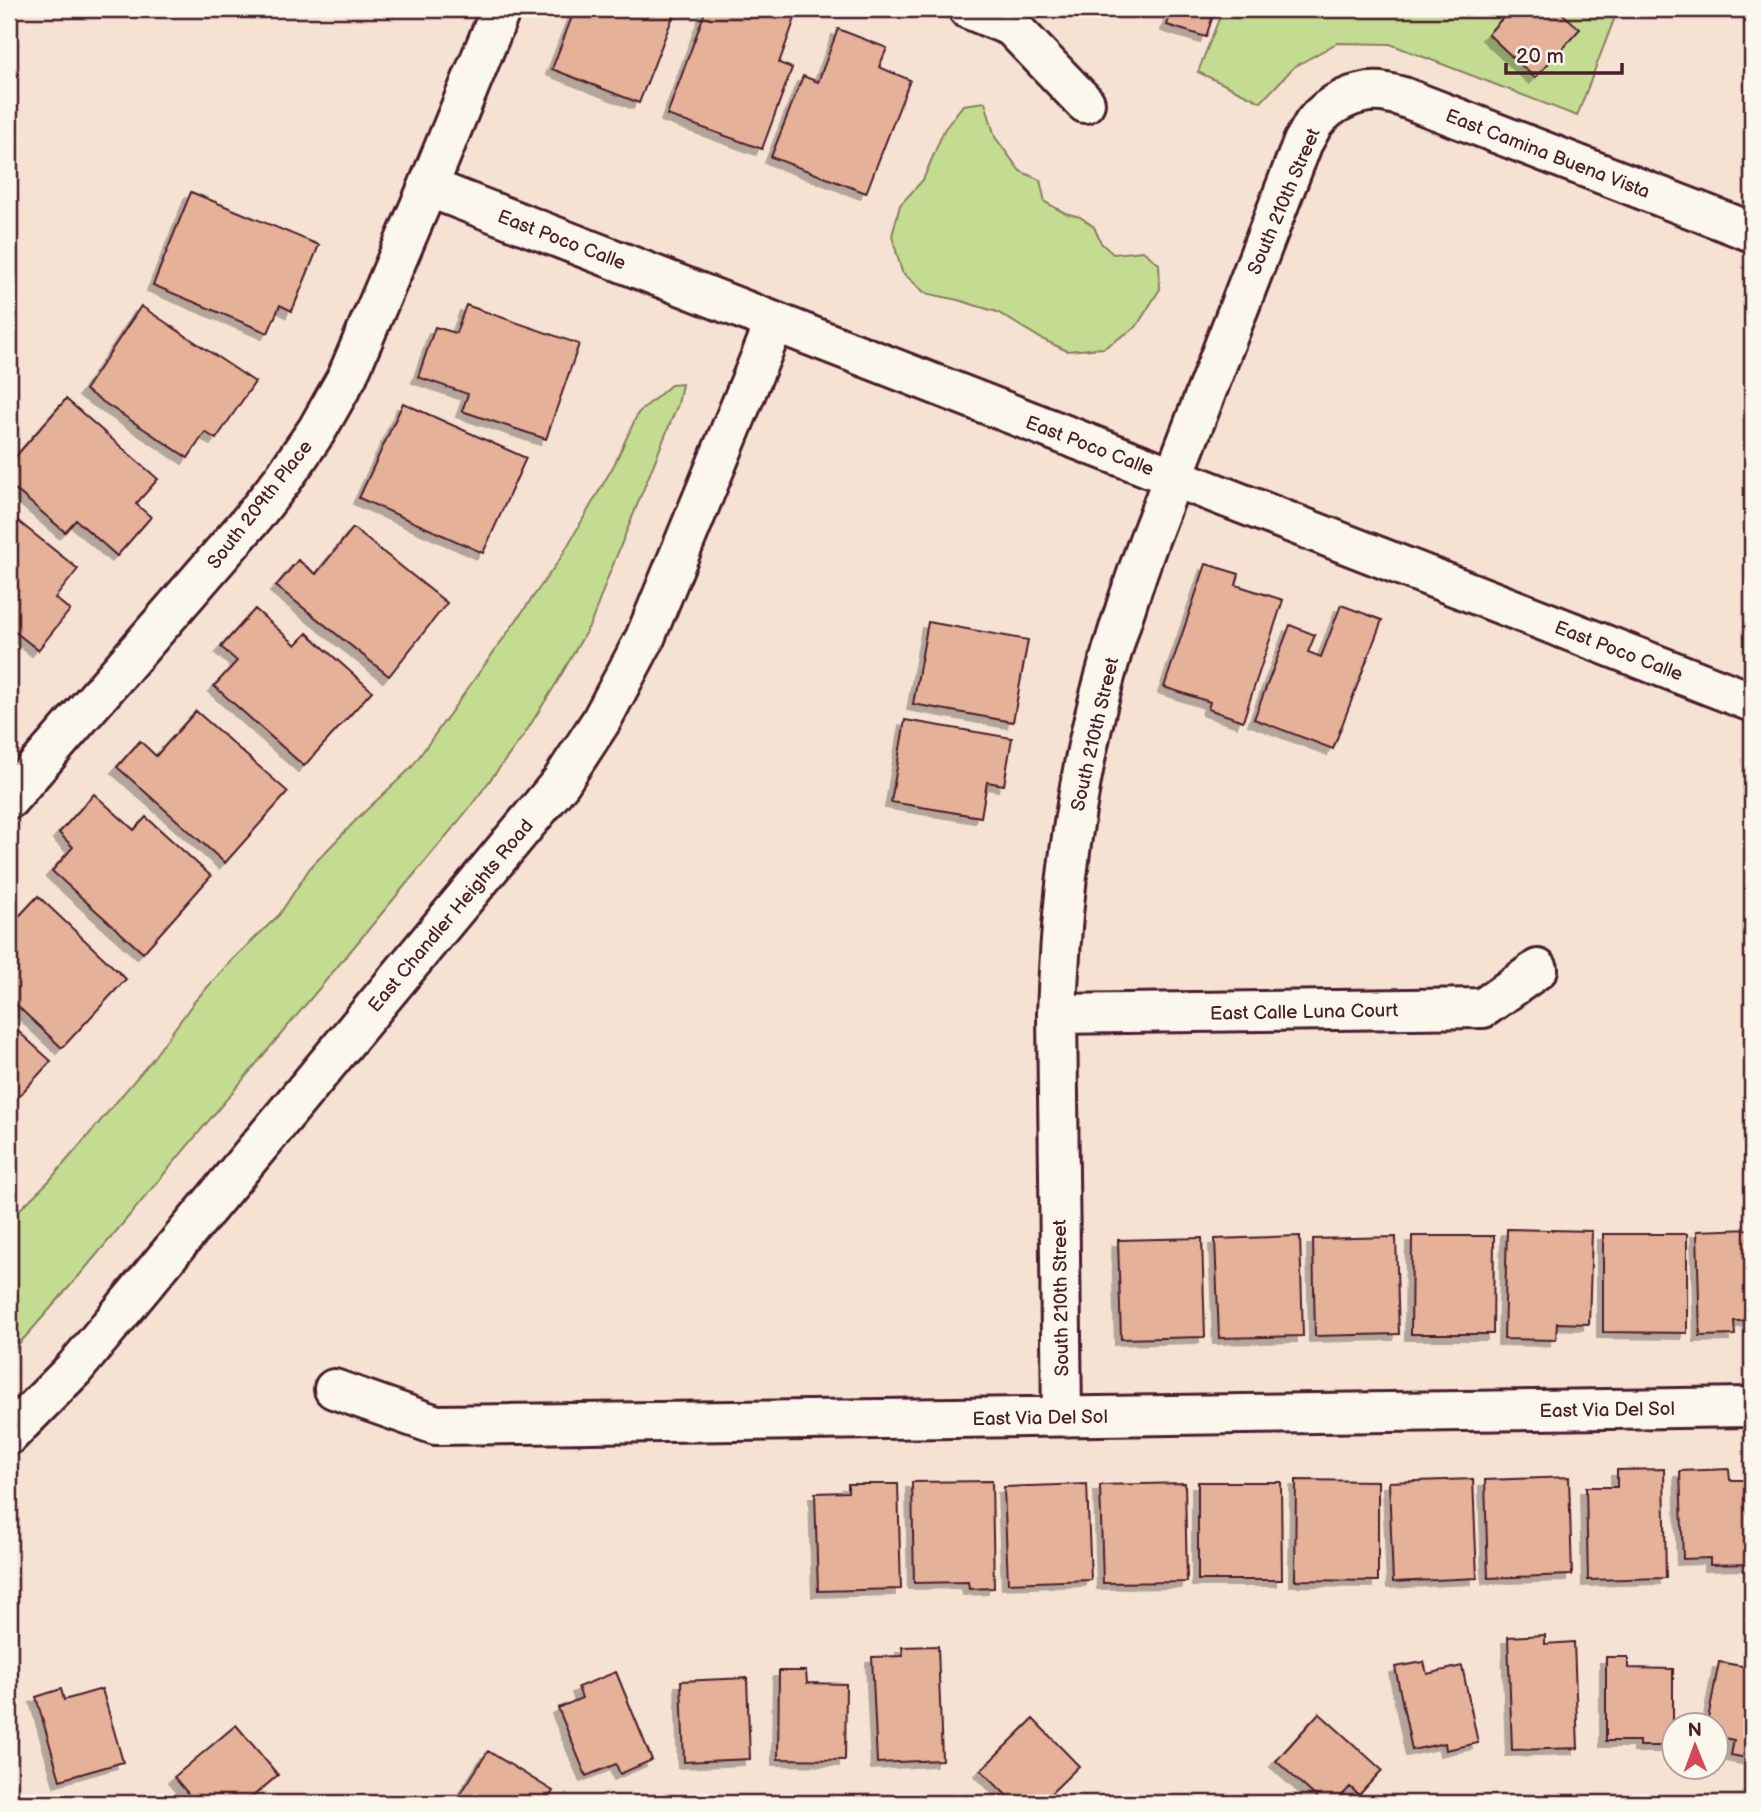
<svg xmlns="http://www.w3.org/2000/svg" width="1761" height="1812" font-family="'Balsamiq Sans',sans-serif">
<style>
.green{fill:#c4dc92;stroke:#877e5e;stroke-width:2}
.building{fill:#e6b199;stroke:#4a1f2b;stroke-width:2;filter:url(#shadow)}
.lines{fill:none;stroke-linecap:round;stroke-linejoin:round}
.minor-casing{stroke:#4a1f2b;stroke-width:44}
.minor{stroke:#fbf7ec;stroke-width:38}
.labels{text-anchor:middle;stroke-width:5;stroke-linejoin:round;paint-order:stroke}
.street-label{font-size:19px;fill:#4a1f2b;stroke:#fbf7ec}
</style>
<defs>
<filter id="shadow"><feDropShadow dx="-6" dy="6" stdDeviation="0" flood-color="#0004"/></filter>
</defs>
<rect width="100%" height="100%" fill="#f5e2d3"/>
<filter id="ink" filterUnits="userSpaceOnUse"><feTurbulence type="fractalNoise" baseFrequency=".0143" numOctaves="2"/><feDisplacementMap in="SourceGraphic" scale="14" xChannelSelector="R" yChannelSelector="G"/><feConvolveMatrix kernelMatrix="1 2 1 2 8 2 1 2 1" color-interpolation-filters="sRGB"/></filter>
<g filter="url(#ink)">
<!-- green -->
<path class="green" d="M1223,9H1618L1577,116L1390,44L1337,43L1294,67L1261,102L1198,72Z
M985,102L995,137L1020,171L1040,180L1045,202L1065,213L1080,217L1094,227L1101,243L1113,254L1143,251L1159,264L1160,289L1136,327L1104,348L1067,351L1042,339L997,312L958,300L925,293L902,272L892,236L900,205L923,180L944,130L963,105Z
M682,384L678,404L608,577L591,623L557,682L524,735L467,811L353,948L83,1271L28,1334L9,1354V1220L49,1181L86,1138L151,1061L194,1002L232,960L279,915L310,868L358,818L411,768L560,559L614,465L638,413L671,385Z"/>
<!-- building -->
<path class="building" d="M575,9H676L639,103L552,69Z
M706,9H734L745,12L746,9H794L798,10L779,63L792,68L762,149L667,115Z
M1172,9H1215L1206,37L1167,25Z
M1511,9H1557L1580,29L1535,78L1488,34Z
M838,29L887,48L879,67L910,80L866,193L771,157L803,76L818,82Z
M9,47H11V131H9Z
M191,192L319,245L292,311L280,305L268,333L153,285Z
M466,305L579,344L546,439L462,411L468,394L418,377L435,327L456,333Z
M141,306L255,382L216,439L205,432L188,458L85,390Z
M66,399L158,479L136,504L151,517L117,556L76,520L65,532L9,484V464Z
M403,403L526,458L483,553L359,498Z
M9,514L78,569L55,598L70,610L38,650L9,627Z
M353,528L447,603L389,676L276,586L298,560L316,574Z
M1206,564L1239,574L1236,585L1283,600L1243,721L1208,709L1210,702L1164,687Z
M1341,605L1382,620L1333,749L1254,719L1290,625L1315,635L1308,652L1321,657Z
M255,609L296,645L307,633L372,691L304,766L214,686L237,661L221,647Z
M928,622L1028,640L1013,722L913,704Z
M196,711L288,792L225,863L117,767L140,741L156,756Z
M905,720L1012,738L1004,785L987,782L981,817L891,802Z
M94,794L134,830L146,817L211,876L143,953L52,871L73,847L59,833Z
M38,896L126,979L62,1048L9,998V927Z
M9,1023L51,1061L9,1107Z
M1507,1229L1592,1231L1589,1324L1557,1323L1556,1340L1504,1339Z
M1752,1229V1321H1734L1735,1335L1700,1336L1697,1231Z
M1603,1234H1687V1333L1603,1332Z
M1300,1236L1303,1336L1219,1338L1215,1239Z
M1412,1236H1494L1493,1334H1411Z
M1396,1237L1399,1334L1315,1336L1313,1239Z
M1202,1238L1205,1337L1121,1339L1118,1240Z
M1664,1469L1666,1578L1588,1580L1586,1487H1617V1470Z
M1729,1469L1730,1480H1752V1564L1710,1565V1558L1683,1559L1680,1471Z
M1569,1477L1572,1575L1488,1578L1485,1480Z
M1473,1479L1477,1578L1393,1582L1389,1482Z
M1296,1480L1378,1481V1581L1295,1580Z
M992,1481L994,1588L969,1589L968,1582L914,1583L912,1482Z
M1198,1482H1281L1282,1580H1198Z
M1185,1483L1187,1582L1103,1583L1100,1485Z
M848,1484H898L901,1589L818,1591L815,1493L848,1492Z
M1087,1484L1091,1580L1008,1583L1004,1487Z
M1545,1635V1644L1574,1642L1578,1748L1512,1750L1508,1637Z
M938,1646L942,1760L877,1763L872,1657L903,1656L902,1647Z
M1750,1655H1752V1759L1731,1755L1734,1740L1716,1736V1724H1707L1719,1662L1747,1667Z
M1606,1657H1628V1668L1673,1669V1746H1639V1741H1606Z
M1424,1662L1427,1674L1462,1666L1478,1743L1446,1750L1445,1743L1412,1750L1395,1667Z
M779,1671H806L807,1683L846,1684L845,1760L778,1759Z
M616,1672L652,1760L620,1774L616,1764L586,1776L558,1708L582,1698L578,1687Z
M747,1678L750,1759L684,1762L681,1681Z
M61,1689L64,1700L102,1689L123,1762L60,1780L36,1697Z
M1319,1713L1382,1770L1359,1795L1350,1787L1335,1803H1323L1276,1761Z
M1033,1719L1079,1766L1041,1803H1014L981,1770Z
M236,1725L278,1775L245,1803H196L174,1777Z
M488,1751L553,1791L545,1803H455Z"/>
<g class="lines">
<!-- minor casing -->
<g class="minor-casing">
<path id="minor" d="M968,9L1012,27L1085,103
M428,187L1752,702
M9,799L251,520L283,479L317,430L347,377L428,187L501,9
M1057,1014L1483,1008L1538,969
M334,1389L436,1425L1752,1407
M1062,1416L1057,1014C1060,925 1069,837 1087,750C1102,678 1124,609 1149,540L1303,142C1307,136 1310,129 1314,123C1329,103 1357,90 1381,92C1389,93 1396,95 1403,97L1752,232
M9,1435L74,1369L561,782L601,721L645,638L775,322"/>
</g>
<!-- minor -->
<use href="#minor" class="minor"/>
</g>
</g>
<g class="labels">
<!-- street labels -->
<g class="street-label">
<text transform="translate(1548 153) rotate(21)" y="7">East Camina Buena Vista</text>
<text transform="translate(1283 201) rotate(-67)" y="7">South 210th Street</text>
<text transform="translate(562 239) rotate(21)" y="7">East Poco Calle</text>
<text transform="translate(1090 445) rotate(21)" y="7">East Poco Calle</text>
<text transform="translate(259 504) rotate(-52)" y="7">South 209th Place</text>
<text transform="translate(1619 650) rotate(21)" y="7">East Poco Calle</text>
<text transform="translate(1094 734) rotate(-77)" y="7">South 210th Street</text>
<text transform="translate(450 915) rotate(-50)" y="7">East Chandler Heights Road</text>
<text transform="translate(1304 1011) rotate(-1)" y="7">East Calle Luna Court</text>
<text transform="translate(1060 1298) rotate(-91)" y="7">South 210th Street</text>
<text transform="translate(1607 1409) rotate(-1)" y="7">East Via Del Sol</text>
<text transform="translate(1040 1417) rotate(-1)" y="7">East Via Del Sol</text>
</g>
</g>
<!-- margin -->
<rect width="1761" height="1812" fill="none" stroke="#fbf7ec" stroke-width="35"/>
<rect x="18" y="18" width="1726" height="1777" fill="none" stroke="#4a1f2b" stroke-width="2.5" filter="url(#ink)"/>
<!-- north arrow -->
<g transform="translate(1695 1746) rotate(359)"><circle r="33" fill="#fbf7ec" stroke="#b4a19f" stroke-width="2"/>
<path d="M0-5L12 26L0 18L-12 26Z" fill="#d1495b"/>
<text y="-10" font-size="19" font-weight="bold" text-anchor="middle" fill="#4a1f2b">N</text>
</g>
<!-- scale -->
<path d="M1506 63v10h116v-10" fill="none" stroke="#4a1f2b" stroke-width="3.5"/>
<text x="1516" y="63" font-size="21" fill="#4a1f2b" stroke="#fbf7ec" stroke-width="5" paint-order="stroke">20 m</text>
</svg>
